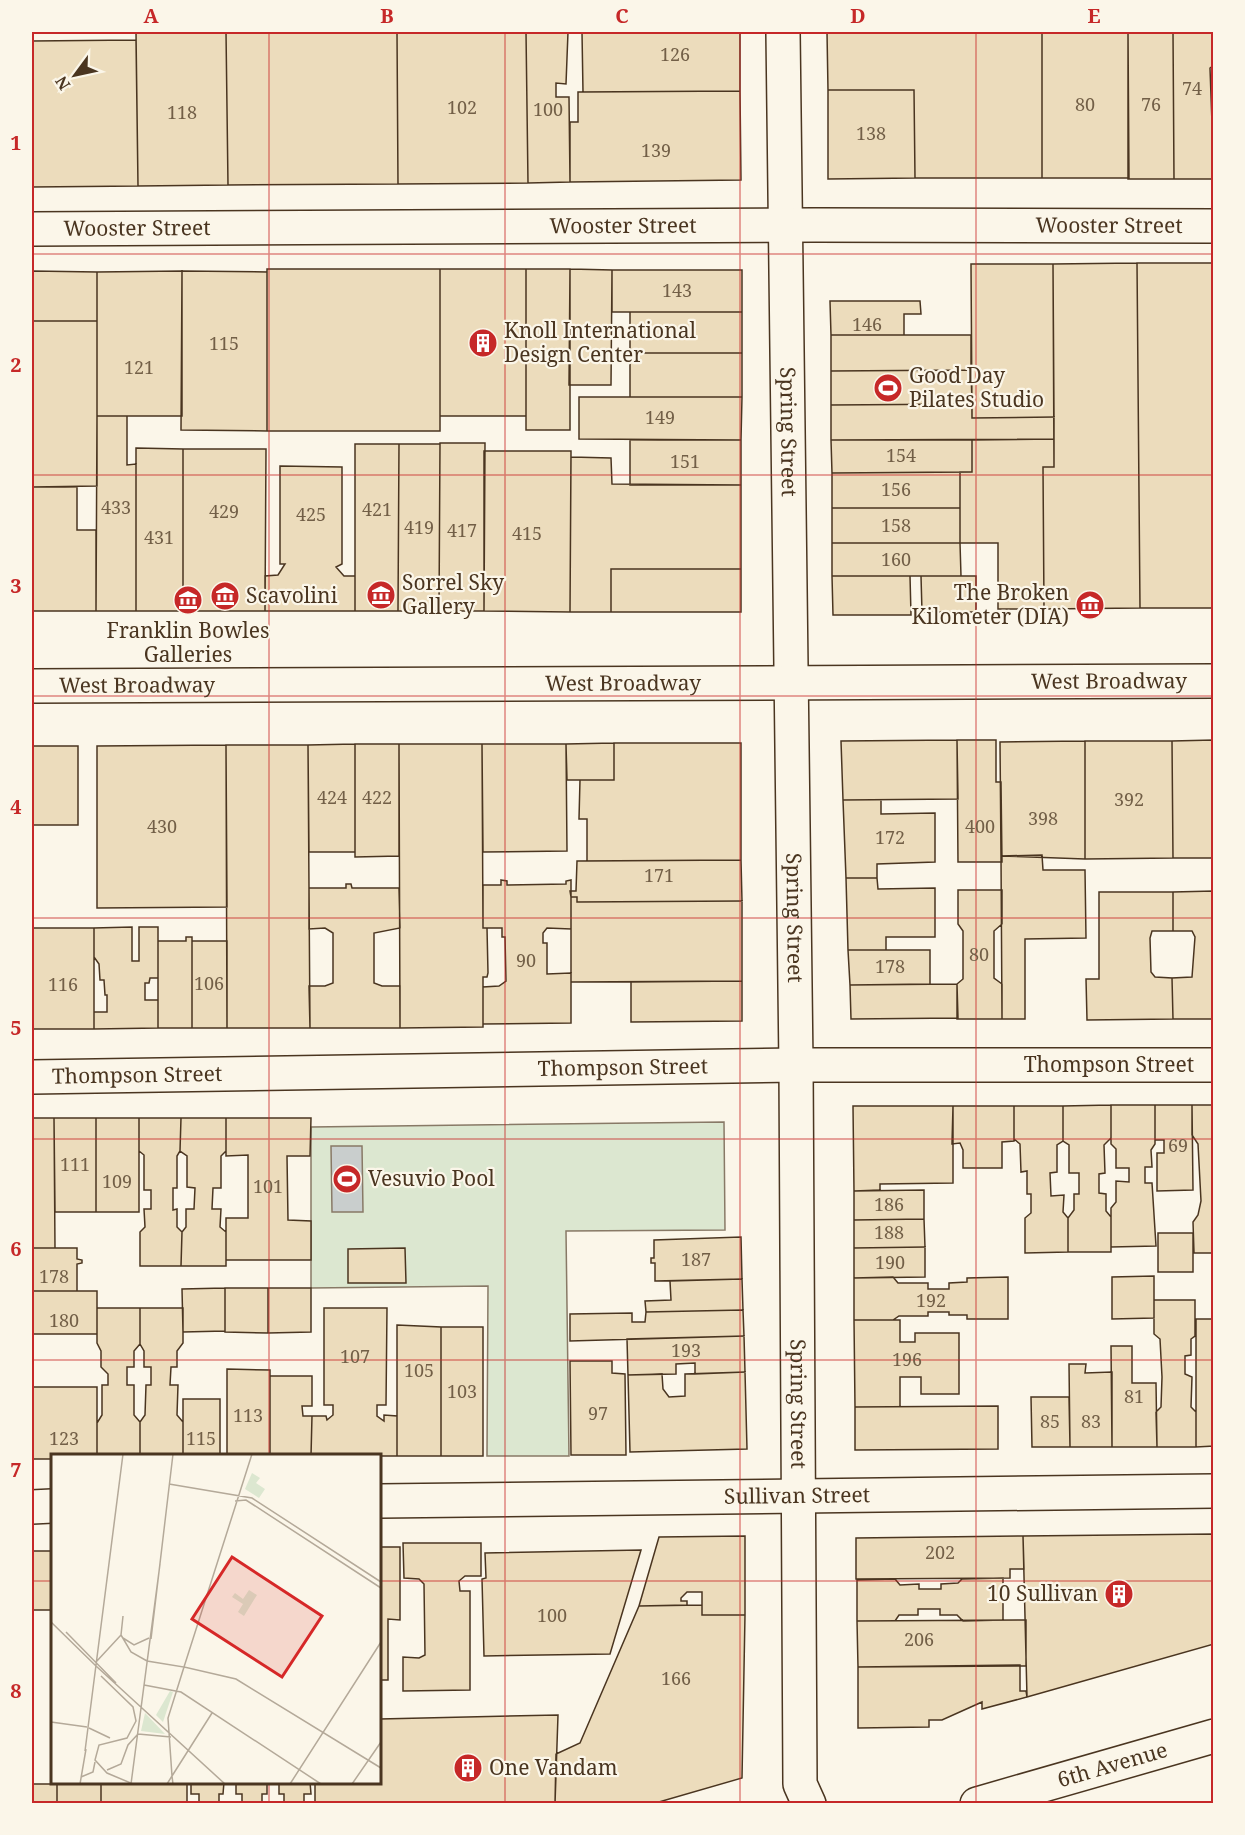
<svg xmlns="http://www.w3.org/2000/svg" width="1245" height="1835" font-family="'Noto Serif',serif">
<style>
.green{fill:#dce7d0;stroke:#887966;stroke-width:1.5}
.water{fill:#c9cecd;stroke:#887966;stroke-width:1.5}
.building{fill:#ecdcbc;stroke:#4a3520;stroke-width:1.5}
.lines{fill:none;stroke-linecap:round;stroke-linejoin:round}
.minor-casing{stroke:#4a3520;stroke-width:36}
.primary-casing{stroke:#4a3520;stroke-width:36}
.minor{stroke:#fbf6e9;stroke-width:33}
.primary{stroke:#fbf6e9;stroke-width:33}
.grid{fill:none;stroke:#c62828;stroke-width:1.5;stroke-opacity:0.55}
.labels{text-anchor:middle;stroke-width:4.5;stroke-linejoin:round;paint-order:stroke}
.number-label{font-size:18px;fill:#725f47}
.street-label{font-size:21px;fill:#4a3520;stroke:#fbf6e9}
.poi-label{font-size:21px;fill:#4a3520;stroke:#fbf6e9;text-anchor:start}
.inset-road{fill:none;stroke:#b4a999;stroke-width:1.5}
.view{fill:#d62828;fill-opacity:0.15;stroke:#d62828;stroke-width:3}
.inset-edge{fill:none;stroke:#4a3520;stroke-width:3}
.neatline{fill:none;stroke:#c62828;stroke-width:2}
.grid-label{font-size:20px;text-anchor:middle;font-weight:bold;fill:#c62828}
</style>
<rect width="100%" height="100%" fill="#fbf6e9"/>
<!-- green -->
<path class="green" d="M724,1122L725,1230L566,1231L569,1456H487L488,1286L311,1288V1127Z"/>
<!-- water -->
<path class="water" d="M331,1146H362L363,1212H332Z"/>
<!-- building -->
<path class="building" d="M136,32H226L228,185L138,186Z
M226,32H397L398,184L228,185Z
M397,32H526L528,183L398,184Z
M526,32H568L566,84L556,83V97H569L570,182L528,183Z
M582,32H740V91L583,92Z
M827,32H1042V178H915L914,90H828Z
M1042,32H1128L1129,178H1042Z
M1128,32H1173L1174,179H1128Z
M1173,32H1214V65L1210,68L1214,179H1174Z
M136,40L138,186L32,187V41Z
M828,90H914L915,178L828,179Z
M740,91L741,180L570,182V122H578V92Z
M1137,263H1214V608H1140Z
M1137,263L1140,608L1044,609L1043,467H1054L1053,264Z
M971,264H1053L1054,417L972,418Z
M267,269H440V431H267Z
M440,269H526V416H440Z
M526,269H570V430H526Z
M570,269L612,270L611,385H569Z
M612,270H742V312H612Z
M32,271L97,272V321H32Z
M182,271L267,272V431L181,430Z
M182,271V416H97V272Z
M830,301H920L921,314H904V335H831Z
M630,312H742V353H630Z
M32,321H97V486L32,487Z
M831,335H971V370L831,371Z
M630,353H742V397H630Z
M971,370L972,404L831,405V371Z
M579,397H742L741,440L579,439Z
M972,404V418L1054,417V439L831,440V405Z
M97,416H127V465L136,464V611H96Z
M1054,439V467H1043L1044,609H998V543H960V472H972V440Z
M630,440H741V485H630Z
M831,440H972V472L832,473Z
M440,443H485L484,611H439Z
M355,444H399L398,611H355Z
M399,444H440L439,611H398Z
M136,448L183,449V611H136Z
M183,449H266L265,611H183Z
M484,451H571L570,612L484,611Z
M571,457L611,458L612,484L741,485V569H611V612H570Z
M280,466L342,467V564L336,567L344,576H355V611H265V576L278,575L285,564H280Z
M960,472V508H832V473Z
M32,487H77V530H96V611H32Z
M832,508H960V543H832Z
M832,543H960L961,576H832Z
M611,569H741V612H611Z
M832,576H910L911,615H833Z
M921,576H976V612H922Z
M957,740H996V782H1001L1002,862H958Z
M957,740L958,799L843,800L841,741Z
M1214,740V858H1173L1172,741Z
M1085,741H1172L1173,858L1085,859Z
M1085,741V859L1001,856L1000,742Z
M614,743V780H567L566,744Z
M614,743H741V860L587,861V819H579L580,780H614Z
M355,744H399V856L355,857Z
M355,744V852H309L308,745Z
M399,744H482L483,928H487L488,973L487,977H483V1027L400,1028Z
M482,744H566L567,851L483,852Z
M226,745L227,907L97,908V746Z
M226,745H308L310,1028H227Z
M32,746H78V825H32Z
M843,800H881V814L935,813V862L877,864V878H846Z
M32,825L33,899H32Z
M1042,855L1043,870H1085L1086,938L1025,939V1019H1002L1001,856Z
M741,860L742,901L577,902V897H571L570,891H576L577,861Z
M846,878H877L878,889L935,888V937H886V950H848Z
M501,880L507,881V885L566,884V881L571,880V929L547,928L543,933V943H547V974L571,973V1023L483,1024V987L499,986L506,981L505,937H502V928H483V885H501Z
M346,884H351L352,888H399L400,928L374,933V983L382,986H400V1028H310L309,986H325L333,983V933L325,928L309,929V888H346Z
M958,890H1002V924L994,931V978L1002,984V1019H957V984L963,979V931L958,924Z
M1214,891V1019H1173L1172,978L1192,977L1195,937L1192,931H1173V892Z
M1099,892H1173V931H1152L1150,938L1151,972L1155,977L1172,978L1173,1019L1087,1020L1086,979H1099Z
M571,897H577V902L742,901V981L571,982Z
M132,927V961H139V927H158V978H150L149,983H145V1000H158V1028L94,1029V1012H107V995H105L104,980H100L99,964L94,957V928Z
M32,928H94V1029H32Z
M186,937H192V1028H158V941H186Z
M192,941H227V1028H192Z
M848,950H930V984L850,985Z
M742,981V1021L631,1022V982Z
M957,984L958,1018L851,1019L850,985Z
M1111,1105H1155V1144L1151,1150L1152,1167H1145V1183H1152L1156,1246L1111,1247V1208L1116,1202V1181L1129,1182V1168H1116V1149L1111,1144Z
M1111,1105V1138L1104,1145L1105,1173L1099,1174V1193L1106,1194V1211L1111,1217V1252H1068V1218L1074,1210V1194H1079V1173H1069V1145L1063,1141V1106Z
M1155,1105H1192L1193,1190L1157,1191V1153H1164V1140H1155Z
M1192,1105H1214V1253H1194L1193,1222L1198,1215L1201,1201L1198,1144L1192,1135Z
M853,1106H953V1183L880,1184V1190L854,1191Z
M953,1106H1014V1141L1002,1142V1168H963V1150L960,1143L952,1144Z
M1014,1106H1063V1141L1057,1145V1172L1050,1173L1051,1196L1064,1195L1063,1212L1068,1218V1252L1025,1253V1218L1031,1213V1194H1027V1171L1021,1172L1020,1144L1014,1139Z
M32,1118H54L55,1248H32Z
M54,1118H96V1212H55Z
M96,1118H139V1212H96Z
M139,1118H181L180,1151L177,1156V1188H173V1210L177,1209V1227L182,1232L181,1266H140V1232L145,1227L144,1209H151V1190H144V1155L139,1151Z
M181,1118H226V1151L221,1156V1188H213L212,1209H221L220,1227L226,1232V1266H181L182,1232L186,1227V1209H194L195,1188L187,1187V1156L180,1151Z
M226,1118H311L310,1156H287L288,1220L311,1221V1260H226V1218H248V1155L226,1156Z
M924,1190V1219L854,1220V1191Z
M924,1219L925,1247L854,1248V1220Z
M1158,1233H1193V1272H1158Z
M741,1237L742,1279L655,1281V1263H651V1258H654V1240Z
M925,1247V1277L854,1278V1248Z
M32,1248H77V1259L82,1260V1263L77,1264V1291H32Z
M405,1248L406,1283H348V1249Z
M1154,1276V1318L1112,1319V1277Z
M893,1277L898,1283H928V1289H949V1283L967,1282V1278L1008,1277V1319H967V1315H949V1312H928V1316H899L893,1320H854V1278Z
M742,1279L743,1310L646,1312L645,1301L671,1300L670,1281Z
M225,1288V1331L183,1332L182,1289Z
M225,1288H268V1333L225,1332Z
M268,1288H311V1332L268,1333Z
M32,1291H97V1334H32Z
M1154,1300H1195V1336L1191,1339V1355L1185,1356V1374L1192,1377L1191,1407L1196,1412V1447H1157L1156,1412L1161,1407L1162,1377L1160,1339L1154,1334Z
M97,1308H140V1344L134,1351V1367H127V1385H134V1415L140,1422V1456H97V1423L102,1415V1385H108V1374L101,1367V1351L97,1343Z
M140,1308H183V1343L177,1351V1367H171L170,1385H178L177,1415L183,1422V1456H140V1422L145,1415L146,1385H151V1367H144V1351L140,1344Z
M324,1308H387L386,1405H377V1416L384,1421V1415L397,1416V1456H311L312,1416H326L327,1420L333,1415V1405H324Z
M743,1310L744,1336L570,1341V1314L632,1313V1322H645L646,1312Z
M1196,1319H1214V1446L1196,1447Z
M854,1320H900V1342H915V1333H959V1394H921V1377H900V1407H855Z
M397,1325L441,1327V1456H397Z
M441,1327H483V1456H441Z
M744,1336L745,1372L695,1374V1363L676,1364V1374L628,1375L627,1339Z
M1111,1346H1132V1383H1156L1157,1447H1112Z
M570,1361H612V1373L625,1374L626,1455H571Z
M1069,1364H1086L1085,1373L1112,1372V1447H1070Z
M227,1369L270,1370V1455H227Z
M745,1372L747,1449L630,1452L628,1375L662,1374L663,1389L669,1397L685,1396V1374Z
M270,1376H312V1406H302L303,1416H312L311,1456L270,1455Z
M32,1387H97V1456H52V1459H32Z
M1031,1397H1069L1070,1447H1032Z
M183,1399H220V1456H183Z
M998,1406V1449L855,1450V1407Z
M1214,1534V1644L1027,1697L1023,1536Z
M745,1536V1615H702V1592H687L681,1598V1601H687V1605L639,1606L659,1537Z
M1023,1536L1024,1569H1010V1578L856,1579V1538Z
M403,1543H481V1576H465L459,1581L460,1591H470V1690L403,1691V1657L419,1658L425,1655L424,1584L419,1579L404,1578Z
M380,1547H400V1620L388,1619V1680H380Z
M641,1550L610,1654L484,1656L482,1579L486,1578L485,1553Z
M32,1551H52V1610H32Z
M1003,1578V1620L963,1621L957,1615H940V1609H918V1615H899L895,1621H857V1580L895,1579L900,1585L919,1584V1589H941V1584L958,1583L962,1579Z
M702,1605V1615H745L742,1778L652,1804H555L556,1754L580,1743L639,1606Z
M1026,1620V1666L858,1667L857,1621Z
M1020,1665V1691H1026L1027,1697L982,1709V1702L942,1720H929V1727L858,1728V1667Z
M558,1715L555,1804H315V1782H380V1719Z
M57,1782H101V1804H57Z
M101,1782H187V1804H101Z
M191,1782H224L223,1794H219V1804H199V1794H191Z
M236,1782H267V1794H262V1804H242V1794H236Z
M279,1782H310L311,1794H304V1804H284V1794H279Z
M32,1784H57V1804H32Z"/>
<g class="lines">
<!-- minor casing -->
<g class="minor-casing">
<g id="minor">
<path id="s1" d="M783,32L796,1065L800,1784L809,1804"/>
<path id="s2" d="M32,229L816,225L1214,226"/>
<path id="s3" d="M32,686L1214,681"/>
<path id="s4" d="M32,1077L796,1065H1214"/>
<path id="s5" d="M380,1501L1214,1491"/>
<path d="M32,1507L52,1506"/>
</g>
</g>
<!-- primary casing -->
<g class="primary-casing">
<g id="primary">
<path id="s6" d="M977,1804L1214,1736"/>
</g>
</g>
<!-- minor -->
<use href="#minor" class="minor"/>
<!-- primary -->
<use href="#primary" class="primary"/>
</g>
<!-- grid -->
<path class="grid" d="M269,32V1456M505,32V1804M740,32V1804M976,32V1804M32,254H1214M32,475H1214M32,696H1214M32,918H1214M32,1139H1214M32,1360H1214M32,1581H52M380,1581H1214M269,1782V1804"/>
<!-- icons -->
<defs>
<g id="building-disc" transform="scale(1.5)"><circle r="9.5" fill="#c62828" stroke="#fbf6e9"/><path d="M-4-6H4V6H1V3H-1V6H-4ZM-2.5-4.3h1.7v1.8h-1.7ZM.8-4.3h1.7v1.8H.8ZM-2.5-1h1.7V.8h-1.7ZM.8-1h1.7V.8H.8Z" fill="#fff"/></g>
<g id="stadium-disc" transform="scale(1.5)"><circle r="9.5" fill="#c62828" stroke="#fbf6e9"/><path d="M0-5a6.5 5 0 1 0 0 10a6.5 5 0 1 0 0-10ZM-3.5-1.8h7v3.6h-7Z" fill="#fff"/></g>
<g id="museum-disc" transform="scale(1.5)"><circle r="9.5" fill="#c62828" stroke="#fbf6e9"/><path d="M0-6L6-3V-2H-6V-3ZM-5-1h2V3h-2ZM-1-1h2V3h-2ZM3-1h2V3H3ZM-6 4H6V6H-6Z" fill="#fff"/></g>
</defs>
<g fill-rule="evenodd">
<use href="#building-disc" x="483" y="343"/>
<use href="#stadium-disc" x="888" y="388"/>
<use href="#museum-disc" x="381" y="595"/>
<use href="#museum-disc" x="225" y="596"/>
<use href="#museum-disc" x="188" y="600"/>
<use href="#museum-disc" x="1090" y="605"/>
<use href="#stadium-disc" x="347" y="1179"/>
<use href="#building-disc" x="1119" y="1594"/>
<use href="#building-disc" x="468" y="1768"/>
</g>
<g class="labels">
<!-- number labels -->
<g class="number-label">
<text x="675" y="61">126</text>
<text x="1192" y="95">74</text>
<text x="1085" y="111">80</text>
<text x="1151" y="111">76</text>
<text x="462" y="114">102</text>
<text x="548" y="116">100</text>
<text x="182" y="119">118</text>
<text x="871" y="140">138</text>
<text x="656" y="157">139</text>
<text x="677" y="297">143</text>
<text x="867" y="331">146</text>
<text x="224" y="350">115</text>
<text x="139" y="374">121</text>
<text x="660" y="424">149</text>
<text x="901" y="462">154</text>
<text x="685" y="468">151</text>
<text x="896" y="496">156</text>
<text x="116" y="514">433</text>
<text x="377" y="516">421</text>
<text x="224" y="518">429</text>
<text x="311" y="521">425</text>
<text x="896" y="532">158</text>
<text x="419" y="534">419</text>
<text x="462" y="537">417</text>
<text x="527" y="540">415</text>
<text x="159" y="544">431</text>
<text x="896" y="566">160</text>
<text x="332" y="804">424</text>
<text x="377" y="804">422</text>
<text x="1129" y="806">392</text>
<text x="1043" y="825">398</text>
<text x="162" y="833">430</text>
<text x="980" y="833">400</text>
<text x="890" y="844">172</text>
<text x="659" y="882">171</text>
<text x="979" y="961">80</text>
<text x="526" y="967">90</text>
<text x="890" y="973">178</text>
<text x="209" y="990">106</text>
<text x="63" y="991">116</text>
<text x="1178" y="1152">69</text>
<text x="75" y="1171">111</text>
<text x="117" y="1188">109</text>
<text x="268" y="1193">101</text>
<text x="889" y="1211">186</text>
<text x="889" y="1239">188</text>
<text x="696" y="1266">187</text>
<text x="890" y="1269">190</text>
<text x="54" y="1283">178</text>
<text x="931" y="1307">192</text>
<text x="64" y="1327">180</text>
<text x="686" y="1357">193</text>
<text x="355" y="1363">107</text>
<text x="907" y="1366">196</text>
<text x="419" y="1377">105</text>
<text x="462" y="1398">103</text>
<text x="1134" y="1403">81</text>
<text x="598" y="1420">97</text>
<text x="248" y="1422">113</text>
<text x="1050" y="1428">85</text>
<text x="1091" y="1428">83</text>
<text x="64" y="1445">123</text>
<text x="201" y="1445">115</text>
<text x="940" y="1559">202</text>
<text x="552" y="1622">100</text>
<text x="919" y="1646">206</text>
<text x="676" y="1685">166</text>
</g>
<!-- street labels -->
<g class="street-label">
<text dy="7" stroke="none"><textPath href="#s2" startOffset="591">Wooster Street</textPath></text>
<text dy="7" stroke="none"><textPath href="#s2" startOffset="1077">Wooster Street</textPath></text>
<text dy="7" stroke="none"><textPath href="#s2" startOffset="105">Wooster Street</textPath></text>
<text dy="7" stroke="none"><textPath href="#s1" startOffset="400">Spring Street</textPath></text>
<text dy="7" stroke="none"><textPath href="#s3" startOffset="1077">West Broadway</textPath></text>
<text dy="7" stroke="none"><textPath href="#s3" startOffset="591">West Broadway</textPath></text>
<text dy="7" stroke="none"><textPath href="#s3" startOffset="105">West Broadway</textPath></text>
<text dy="7" stroke="none"><textPath href="#s1" startOffset="886">Spring Street</textPath></text>
<text dy="7" stroke="none"><textPath href="#s4" startOffset="1077">Thompson Street</textPath></text>
<text dy="7" stroke="none"><textPath href="#s4" startOffset="591">Thompson Street</textPath></text>
<text dy="7" stroke="none"><textPath href="#s4" startOffset="105">Thompson Street</textPath></text>
<text dy="7" stroke="none"><textPath href="#s1" startOffset="1372">Spring Street</textPath></text>
<text dy="7" stroke="none"><textPath href="#s5" startOffset="417">Sullivan Street</textPath></text>
<text dy="7" stroke="none"><textPath href="#s6" startOffset="141">6th Avenue</textPath></text>
</g>
<!-- poi labels -->
<g class="poi-label">
<text x="504" y="338">Knoll International<tspan x="504" dy="24">Design Center</tspan></text>
<text x="909" y="383">Good Day<tspan x="909" dy="24">Pilates Studio</tspan></text>
<text x="402" y="590">Sorrel Sky<tspan x="402" dy="24">Gallery</tspan></text>
<text x="1069" y="600" text-anchor="end">The Broken<tspan x="1069" dy="24">Kilometer (DIA)</tspan></text>
<text x="246" y="603">Scavolini</text>
<text x="188" y="638" text-anchor="middle">Franklin Bowles<tspan x="188" dy="24">Galleries</tspan></text>
<text x="368" y="1186">Vesuvio Pool</text>
<text x="1098" y="1601" text-anchor="end">10 Sullivan</text>
<text x="489" y="1775">One Vandam</text>
</g>
</g>
<!-- overview -->
<g transform="translate(51 1454)">
<rect width="330" height="330" fill="#fbf6e9"/>
<path d="M201,19L209,24L205,29L214,35L208,44L194,35ZM198,136L206,141L193,162L187,158L192,150L181,143L184,139L192,145ZM119,237L122,238L112,268L105,261ZM94,259L96,261L114,280L90,277Z" fill="#dce7d0"/>
<path class="inset-road" d="M92,0H118M201,0L133,213L185,225L330,314M118,30L201,44L330,128M184,47L195,46L330,134M72,162L70,181L80,198L96,207L133,213L117,264L121,322L116,330M0,168L45,212M15,178L65,229M72,184L83,191L98,184M100,185L122,0M45,208L70,181M45,212L174,330M50,222L82,253L85,267L76,284L48,291L44,306L56,319L82,330M93,231L130,238L270,330M0,268L36,273M38,274L59,284M87,280L120,283M34,297L72,0M56,316L70,310L77,291L87,280M30,323L42,318L44,308M29,330L35,295M80,330L109,110M122,330L121,322L161,259M239,330L330,188M301,330L330,288"/>
<path class="view" d="M181,103L271,162L231,223L141,165Z"/>
<rect width="330" height="330" class="inset-edge"/>
</g>
<!-- border -->
<rect width="1245" height="1835" fill="none" stroke="#fbf6e9" stroke-width="66"/>
<!-- north arrow -->
<g transform="translate(75 75) rotate(237)" stroke="#fbf6e9" stroke-width="4.5" paint-order="stroke">
<path d="M0-4.5L10 22L0 15L-10 22Z" fill="#4a3520"/>
<text y="-9" font-size="16" font-weight="bold" text-anchor="middle" fill="#4a3520">N</text>
</g>
<rect x="33" y="33" width="1179" height="1769" class="neatline"/>
<g class="grid-label">
<text x="151" y="23">A</text>
<text x="387" y="23">B</text>
<text x="622" y="23">C</text>
<text x="858" y="23">D</text>
<text x="1094" y="23">E</text>
<text x="16" y="150">1</text>
<text x="16" y="372">2</text>
<text x="16" y="593">3</text>
<text x="16" y="814">4</text>
<text x="16" y="1035">5</text>
<text x="16" y="1256">6</text>
<text x="16" y="1477">7</text>
<text x="16" y="1698">8</text>
</g>
</svg>
